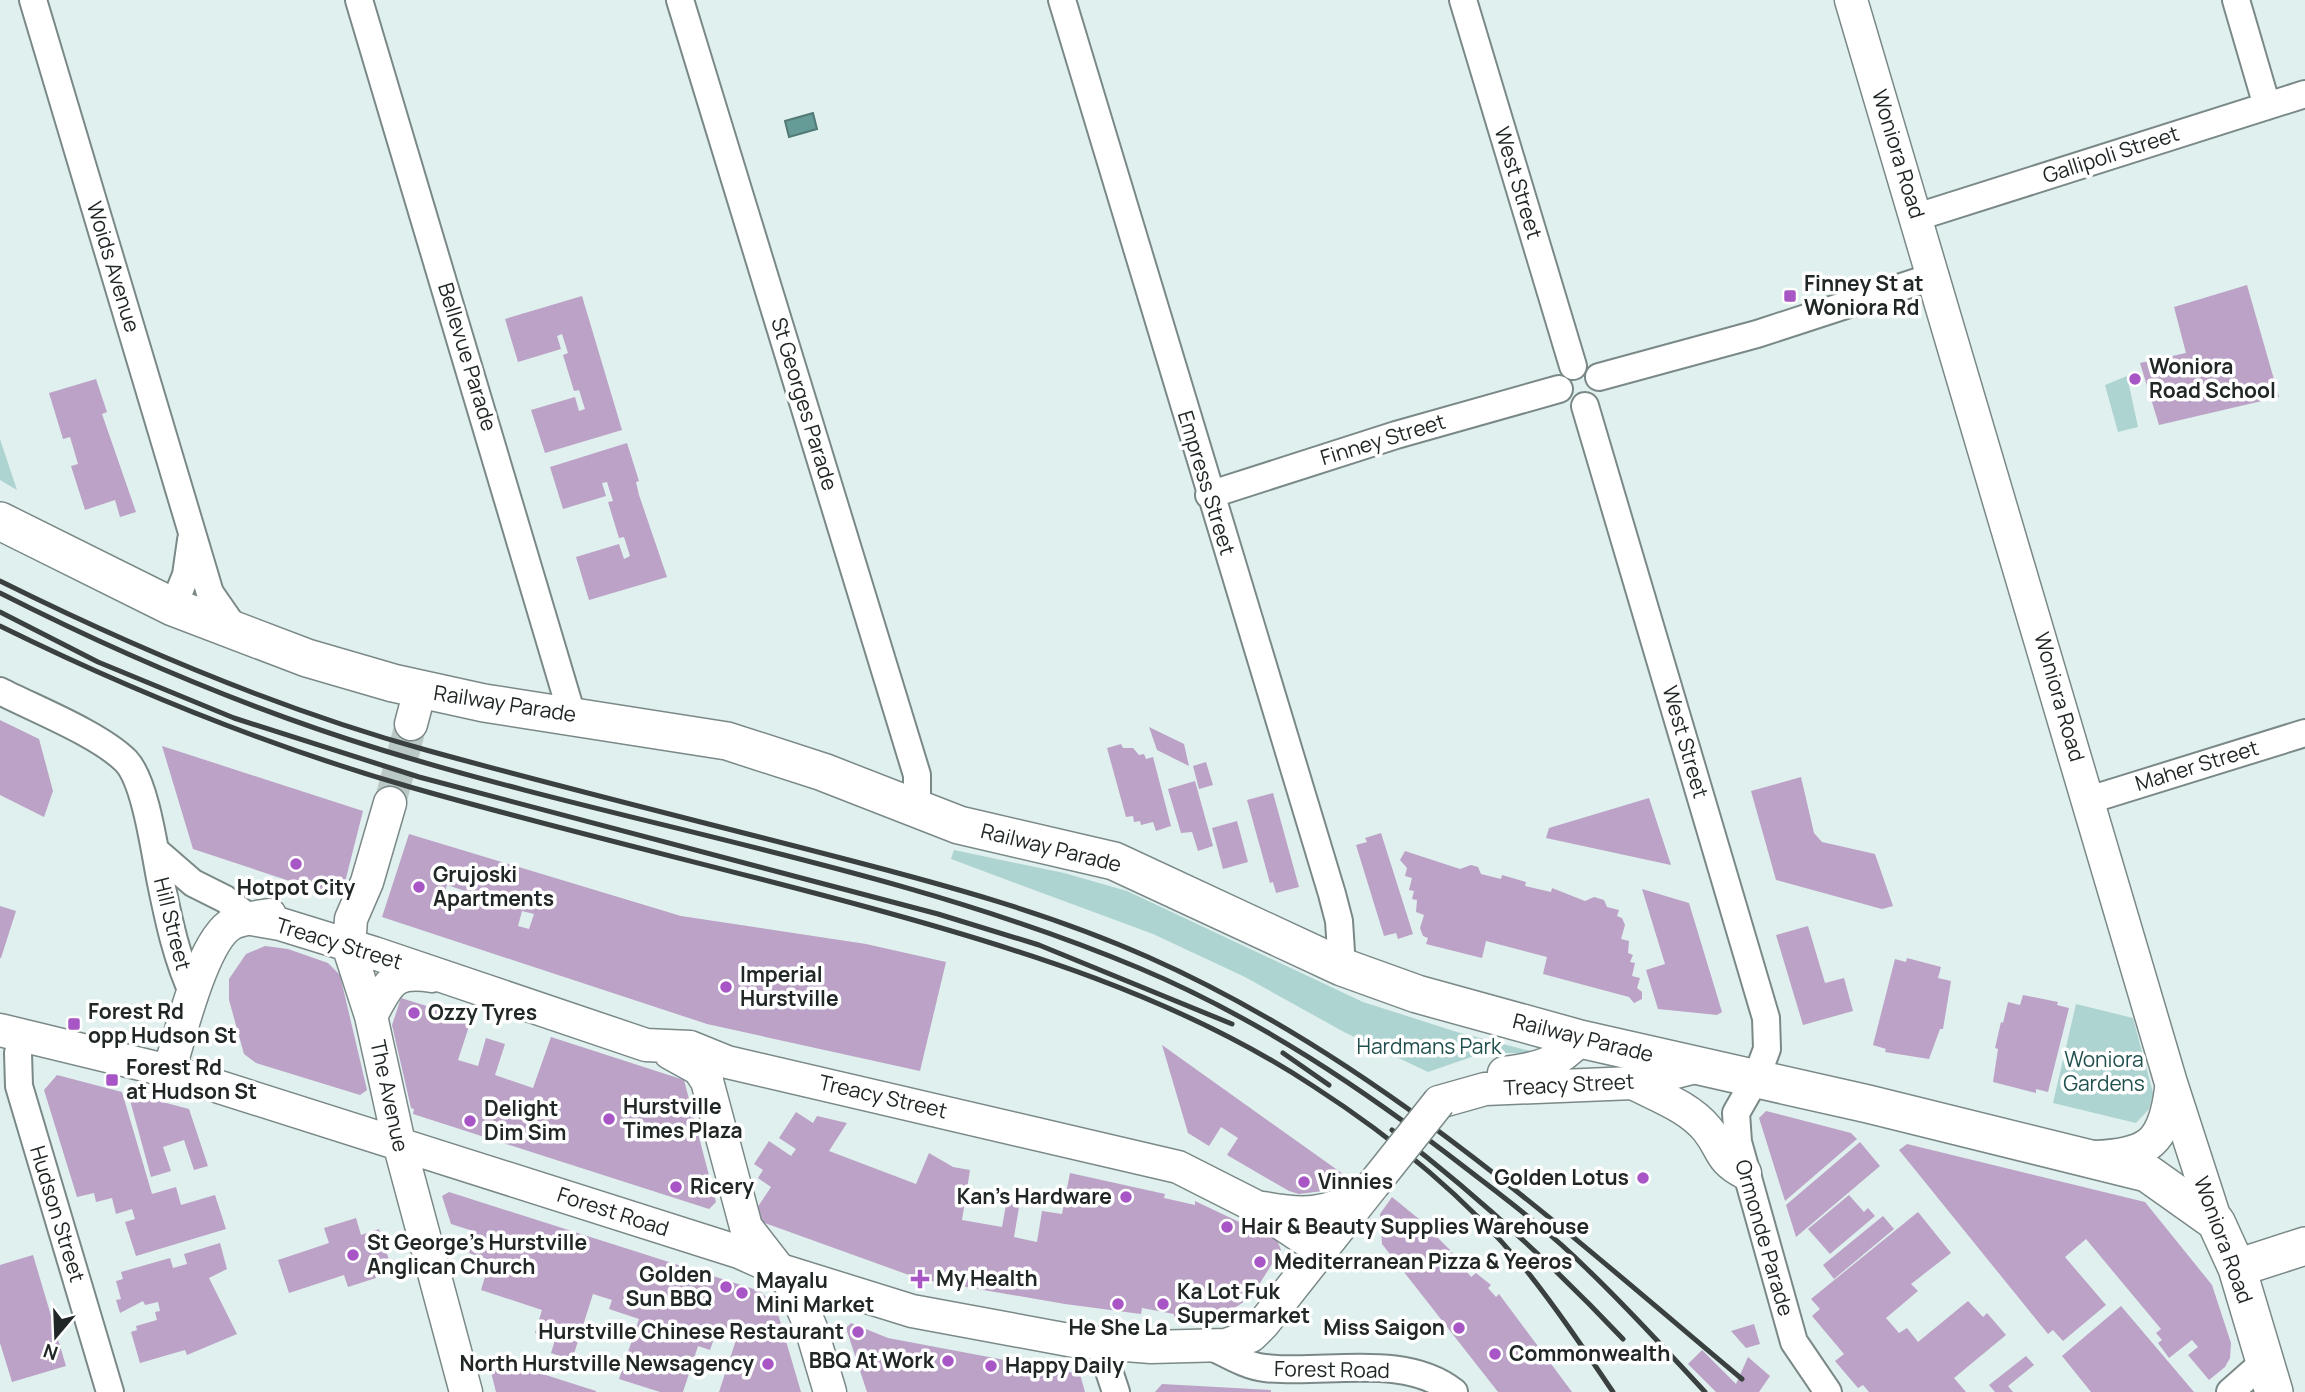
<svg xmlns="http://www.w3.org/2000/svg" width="2305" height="1392" font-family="Manrope,sans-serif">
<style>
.green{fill:#add4d0}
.water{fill:#659c98;stroke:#517976;stroke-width:2}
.building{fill:#bba2c6;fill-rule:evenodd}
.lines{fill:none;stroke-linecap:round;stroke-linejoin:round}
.tertiary-tunnel{stroke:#bac8c6;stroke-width:32;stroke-dasharray:32 16;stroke-linecap:butt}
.minor-casing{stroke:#7a8987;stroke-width:30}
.tertiary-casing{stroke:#7a8987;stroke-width:35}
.secondary-casing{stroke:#7a8987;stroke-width:40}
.minor{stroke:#fff;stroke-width:26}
.tertiary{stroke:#fff;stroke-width:32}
.secondary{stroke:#fff;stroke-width:37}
.rail{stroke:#39403f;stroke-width:5}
.tertiary-bridge-casing{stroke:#7a8987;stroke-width:35;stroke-linecap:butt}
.tertiary-bridge{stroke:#fff;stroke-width:32}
.poi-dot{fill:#a856c6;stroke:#fff;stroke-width:2.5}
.labels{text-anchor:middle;stroke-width:7;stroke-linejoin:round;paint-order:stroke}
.street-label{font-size:21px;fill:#212726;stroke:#fff}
.poi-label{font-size:21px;font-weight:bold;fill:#212726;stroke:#fff;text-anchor:start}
.park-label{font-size:21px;fill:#1f504d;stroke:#fff}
</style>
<rect width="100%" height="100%" fill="#e0f0ee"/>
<!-- green -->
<path class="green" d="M2127,376L2138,427L2118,432L2105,385Z
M0,439L17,490L0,480Z
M954,850L1064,873L1127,891L1363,1002L1457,1032L1538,1053H1483L1428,1072L1344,1032L1245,977L1153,934L951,859Z
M2076,1004L2133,1018L2153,1093L2149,1109L2136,1123L2053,1103Z"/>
<!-- water -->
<path class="water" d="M813,113L817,129L789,137L785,121Z"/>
<!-- building -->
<path class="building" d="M2247,285L2279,397L2159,425L2140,363L2186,353L2174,307Z
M582,296L622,430L545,453L531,410L575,397L579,411L585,409L579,390L574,391L563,355L568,353L562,334L557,336L561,349L518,362L505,319Z
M96,379L107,412L102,414L136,512L120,517L115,500L85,510L71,466L78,464L70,437L63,439L49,393Z
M627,443L639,481L636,482L639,495L667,577L589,600L576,557L619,544L624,559L630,556L624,537L619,538L608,502L613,501L607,482L602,483L606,496L563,509L550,467Z
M0,720L39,739L53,791L44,817L0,795Z
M1149,727L1184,744L1189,766L1157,750Z
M1121,744L1123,748H1133L1139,755L1144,754L1146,759L1153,757L1171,826L1156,831L1153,822L1141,825L1140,821L1134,822L1133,816L1126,817L1107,748Z
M162,746L363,811L341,898L193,849Z
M1206,762L1213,785L1199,789L1193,766Z
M1801,777L1814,833L1822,842L1875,854L1893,906L1882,909L1776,880L1751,791Z
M1195,781L1213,846L1198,851L1192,832L1181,833L1168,789Z
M1273,793L1299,887L1276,893L1273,882L1270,883L1247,800Z
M1649,798L1671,865L1546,838L1549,828Z
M1237,821L1248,862L1223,869L1212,828Z
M1381,833L1413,934L1398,939L1396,933L1384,936L1356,845L1367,842L1365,838Z
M409,834L681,916L866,944L946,962L920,1071L707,1024L382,917ZM447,885L468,892L463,908L442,901ZM522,911L534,914L529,929L518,926Z
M1405,851L1460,869L1471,865L1478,867L1481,874L1501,879L1502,875L1526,882L1525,886L1551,892L1552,888L1585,901L1594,897L1604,900L1607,907L1619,910L1617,916L1622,918L1625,925L1621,939L1629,941L1628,953L1633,955L1630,962L1635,963L1632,976L1640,978L1637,988L1642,992V999L1634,1003L1629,997L1543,974L1547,957L1486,941L1482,958L1426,944L1428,938L1423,936L1420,928L1424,915L1416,912L1417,900L1412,899L1414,891L1409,890L1412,878L1405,876L1407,868L1400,860Z
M1642,889L1689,903L1722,1012L1717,1015L1658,1009L1646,970L1665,964Z
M0,906L16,911L1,958H0Z
M1808,926L1825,983L1844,978L1853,1011L1803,1025L1776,935Z
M265,946L288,949L328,963L340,975L367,1090L360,1095L256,1063L244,1054L229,1000V979L246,954Z
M1907,958L1941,967L1938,978L1951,981L1943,1029H1940L1929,1059L1885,1052L1886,1049L1873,1045L1895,959L1906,962Z
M2023,995L2058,1002L2057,1005L2069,1008L2048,1092L2036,1089V1093L1993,1082L1998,1049L1995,1048L2001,1022L2003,1023L2008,1002L2020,1005Z
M401,998L471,1020L458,1060L478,1066L486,1038L505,1044L495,1075L533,1088L551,1037L684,1080L716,1202L709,1209L413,1114L414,1109L411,1108L392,1025Z
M1162,1045L1343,1174L1338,1180L1323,1191L1299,1194L1289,1191L1227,1155L1238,1138L1221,1127L1209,1146L1188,1133Z
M57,1075L122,1092L152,1194L176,1187L181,1205L215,1195L226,1229L136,1256L125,1222L135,1219L132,1209L116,1214L112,1198L96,1202L94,1193L77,1197L44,1090Z
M128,1093L189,1109L208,1166L194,1170L184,1140L163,1147L171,1171L151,1177Z
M1766,1111L1851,1133L1857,1139L1785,1201L1759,1118Z
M796,1112L813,1123L817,1116L847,1123L829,1151L916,1184L929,1153L953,1167L970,1170L962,1220L1002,1227L1007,1199L1020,1201L1014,1237L1037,1242L1042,1211L1062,1214L1070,1173L1165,1194L1164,1198L1195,1205V1201L1277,1240L1281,1250L1251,1297L1236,1307L1202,1318H1174V1314L1142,1308L1141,1314L1065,1304L920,1279L762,1222L757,1208L771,1187L758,1178L763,1170L754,1164L769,1141L791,1156L796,1149L779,1138Z
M1860,1142L1880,1166L1796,1237L1786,1205Z
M1907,1144L2145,1202L2212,1285L2231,1343L2230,1358L2225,1367L2209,1380L2188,1355L2198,1347L2192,1340L2169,1358L2158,1343L2162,1340L2156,1333L2161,1329L2086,1239L2065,1257L2106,1305L2063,1341L2053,1330L2048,1334L1899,1150Z
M449,1192L760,1291L776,1307L801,1392H719L738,1334L718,1327L710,1350L698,1346L683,1392H660L619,1379L639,1319L609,1309L612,1300L593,1294L572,1360L551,1353L555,1340L535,1333L542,1310L481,1290L490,1260L469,1253L476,1232L451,1224L442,1196Z
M1849,1195L1864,1212L1868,1208L1875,1216L1830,1254L1808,1229Z
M1392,1197L1419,1219L1406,1229L1411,1235L1424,1224L1450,1250L1430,1266L1432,1269L1452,1252L1471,1277L1476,1273L1491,1285L1488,1288L1496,1297L1499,1294L1572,1392H1498L1382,1244L1380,1214Z
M1918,1212L1951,1253L1911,1284L1918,1291L1886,1318L1899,1333L1907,1328L1918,1342L1968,1301L1983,1317L1987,1313L2006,1335L1954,1378L1966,1392H1869L1863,1385L1858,1388L1835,1361L1844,1354L1812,1316L1820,1309L1811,1299Z
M1883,1216L1894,1229L1834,1279L1823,1265Z
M356,1218L361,1235L379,1229L389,1260L372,1266L376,1278L348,1287L344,1275L289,1293L278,1260L329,1243L324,1228Z
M220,1243L227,1269L209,1278L237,1334L187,1355L185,1350L140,1363L131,1332L137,1330L136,1326L157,1320L155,1312L160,1311L158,1302L145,1305L143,1301L120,1313L116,1300L121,1299L116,1281L123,1279L121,1272L170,1258L173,1268L187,1264L184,1254Z
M33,1255L66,1366L12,1382L0,1343V1265Z
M2121,1306L2194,1392H2091L2062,1356Z
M851,1323L888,1338L1080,1374L1085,1392H867L846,1328Z
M1754,1324L1760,1344L1746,1348L1731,1331Z
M1702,1350L1736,1384L1748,1357L1770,1376L1759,1392H1716L1688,1364Z
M2026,1356L2034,1365L2008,1386L2013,1392H1995L1989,1385Z
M502,1361L596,1391V1392H496L491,1372Z
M1162,1384L1271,1390V1392H1155Z"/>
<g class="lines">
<!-- tertiary-tunnel -->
<path class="tertiary-tunnel" d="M390,803L411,724"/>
<!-- minor casing -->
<g class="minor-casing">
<path id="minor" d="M33,0L210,593L237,632
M359,0L572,715
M680,0L917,775V809
M1062,0L1332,894L1339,921L1342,967
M1463,0L1573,366
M2236,0L2267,106
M1917,217L2305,94
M1599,377L1757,334L1935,276
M1585,406L1766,1018L1767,1049L1756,1078L1736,1113L1738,1142L1794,1342L1828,1392
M1209,495L1396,435L1559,389
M173,607L186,575L191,540
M0,691C35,709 99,734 126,761C146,782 155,854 161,883C169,922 177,960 194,996
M2089,800L2305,733
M155,850L193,883L225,899L251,919
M24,1034L18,1053L19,1086L110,1392
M1100,1344L1116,1392
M1210,1346C1227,1354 1246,1366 1265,1368C1324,1375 1404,1352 1454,1392
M2230,1392L2264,1362"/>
</g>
<!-- tertiary casing -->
<g class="tertiary-casing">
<path id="tertiary" d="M1851,0L2171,1083L2216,1222
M411,724L420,690
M390,803L367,882L351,919L349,948L371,1016L399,1143L466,1392
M251,919L280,924L374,953L646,1045L690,1047L727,1062L1178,1167L1255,1206L1321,1250
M371,1016C389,982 393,970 432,976
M0,1030L169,1071L739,1252L777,1269L912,1311L1074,1341L1151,1347L1226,1345L1251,1336L1263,1324L1373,1185
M670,1053L699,1069L707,1081L746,1227L795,1290L811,1328L830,1392
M169,1071C180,1037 202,939 233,923C244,918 259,917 270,915
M1504,1073C1537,1069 1558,1064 1580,1039
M1633,1083C1658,1096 1689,1107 1707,1129C1724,1150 1718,1159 1745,1173
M1439,1102L1485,1089L1633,1083L1699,1066
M2094,1157C2149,1155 2164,1143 2171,1089
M1263,1208C1300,1215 1328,1216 1360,1194"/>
</g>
<!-- secondary casing -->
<g class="secondary-casing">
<path id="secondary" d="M0,521L173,607L307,658L393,683L484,703L727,741L823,772L959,825L1114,861L1342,967L1417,994L1580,1039L1868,1104L2147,1173L2216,1222L2237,1268L2274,1392
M2237,1268L2305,1246"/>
</g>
<!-- minor -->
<use href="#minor" class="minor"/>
<!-- tertiary -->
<use href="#tertiary" class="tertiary"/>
<!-- secondary -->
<use href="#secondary" class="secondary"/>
<!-- rail -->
<path class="rail" d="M0,581C137,649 278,709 426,750C563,788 703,822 841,858C945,885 1049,913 1148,957C1372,1056 1556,1223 1742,1379
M0,593C124,656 249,709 382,750C633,827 896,866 1139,968C1258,1018 1365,1090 1467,1169C1507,1200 1549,1231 1585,1267C1627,1307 1666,1350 1705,1392
M0,612L98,662L234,718L419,777L938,914L1039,945L1232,1024
M0,626C132,691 268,746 410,787C560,830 712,865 863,906C1018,948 1178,997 1313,1086C1389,1135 1464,1196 1522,1265C1555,1306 1584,1349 1613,1392
M1283,1053L1329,1085
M1392,1130C1476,1194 1551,1263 1623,1339"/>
<!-- tertiary-bridge casing -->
<g class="tertiary-bridge-casing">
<path id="tertiary-bridge" d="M1373,1185L1439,1102"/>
</g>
<!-- tertiary-bridge -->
<use href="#tertiary-bridge" class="tertiary-bridge"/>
</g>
<!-- markers -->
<g class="poi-dot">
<rect x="1783" y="289" width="14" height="14" rx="3.5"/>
<circle cx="2135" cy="379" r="7"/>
<circle cx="296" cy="864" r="7"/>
<circle cx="419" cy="887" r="7"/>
<circle cx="726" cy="987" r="7"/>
<circle cx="414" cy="1013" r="7"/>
<rect x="67" y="1017" width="14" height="14" rx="3.5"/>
<rect x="105" y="1073" width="14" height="14" rx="3.5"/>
<circle cx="609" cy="1119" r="7"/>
<circle cx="470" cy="1121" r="7"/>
<circle cx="1643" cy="1178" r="7"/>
<circle cx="1304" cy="1182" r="7"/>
<circle cx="676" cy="1187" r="7"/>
<circle cx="1126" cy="1197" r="7"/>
<circle cx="1227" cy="1227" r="7"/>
<circle cx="353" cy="1255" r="7"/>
<circle cx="1260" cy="1262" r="7"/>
<path d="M916.5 1268.5h7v7h7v7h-7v7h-7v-7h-7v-7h7z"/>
<circle cx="726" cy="1287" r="7"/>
<circle cx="742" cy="1293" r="7"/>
<circle cx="1118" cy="1304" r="7"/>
<circle cx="1163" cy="1304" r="7"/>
<circle cx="1459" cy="1328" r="7"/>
<circle cx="858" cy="1332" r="7"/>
<circle cx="1495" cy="1354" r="7"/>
<circle cx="948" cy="1361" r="7"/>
<circle cx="768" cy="1364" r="7"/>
<circle cx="991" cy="1366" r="7"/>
</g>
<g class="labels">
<!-- street labels -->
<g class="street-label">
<text transform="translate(1898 154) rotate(73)" y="7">Woniora Road</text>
<text transform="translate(2111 155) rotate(-18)" y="7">Gallipoli Street</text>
<text transform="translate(1518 183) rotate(73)" y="7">West Street</text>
<text transform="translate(113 267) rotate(73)" y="7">Woids Avenue</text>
<text transform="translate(467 357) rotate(73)" y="7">Bellevue Parade</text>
<text transform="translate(804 404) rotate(73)" y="7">St Georges Parade</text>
<text transform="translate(1383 440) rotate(-17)" y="7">Finney Street</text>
<text transform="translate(1206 483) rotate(73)" y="7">Empress Street</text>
<text transform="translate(2059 697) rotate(74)" y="7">Woniora Road</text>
<text transform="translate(505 704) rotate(9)" y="7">Railway Parade</text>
<text transform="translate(1685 742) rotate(74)" y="7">West Street</text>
<text transform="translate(2197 766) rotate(-17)" y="7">Maher Street</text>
<text transform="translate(1051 848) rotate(14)" y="7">Railway Parade</text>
<text transform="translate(172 924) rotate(76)" y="7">Hill Street</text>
<text transform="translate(339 944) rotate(17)" y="7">Treacy Street</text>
<text transform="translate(1583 1038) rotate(14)" y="7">Railway Parade</text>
<text transform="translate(1569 1085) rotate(-3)" y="7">Treacy Street</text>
<text transform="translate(389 1096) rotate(78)" y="7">The Avenue</text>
<text transform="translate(883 1097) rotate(13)" y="7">Treacy Street</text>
<text transform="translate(613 1212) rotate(18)" y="7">Forest Road</text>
<text transform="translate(57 1214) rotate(73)" y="7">Hudson Street</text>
<text transform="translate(1764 1238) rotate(74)" y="7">Ormonde Parade</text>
<text transform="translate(2223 1240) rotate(70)" y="7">Woniora Road</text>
<text transform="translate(1332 1370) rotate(1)" y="7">Forest Road</text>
</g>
<!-- poi labels -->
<g class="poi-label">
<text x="1804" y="291">Finney St at<tspan x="1804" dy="24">Woniora Rd</tspan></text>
<text x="2149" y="374">Woniora<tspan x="2149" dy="24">Road School</tspan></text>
<text x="433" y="882">Grujoski<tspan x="433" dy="24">Apartments</tspan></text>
<text x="296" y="895" text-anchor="middle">Hotpot City</text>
<text x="740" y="982">Imperial<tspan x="740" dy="24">Hurstville</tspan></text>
<text x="88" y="1019">Forest Rd<tspan x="88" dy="24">opp Hudson St</tspan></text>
<text x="428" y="1020">Ozzy Tyres</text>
<text x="126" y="1075">Forest Rd<tspan x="126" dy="24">at Hudson St</tspan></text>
<text x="623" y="1114">Hurstville<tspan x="623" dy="24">Times Plaza</tspan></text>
<text x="484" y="1116">Delight<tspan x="484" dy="24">Dim Sim</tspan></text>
<text x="1629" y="1185" text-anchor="end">Golden Lotus</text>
<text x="1318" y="1189">Vinnies</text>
<text x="690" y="1194">Ricery</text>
<text x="1112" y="1204" text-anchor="end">Kan's Hardware</text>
<text x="1241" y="1234">Hair &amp; Beauty Supplies Warehouse</text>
<text x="367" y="1250">St George's Hurstville<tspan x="367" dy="24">Anglican Church</tspan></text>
<text x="1274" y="1269">Mediterranean Pizza &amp; Yeeros</text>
<text x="712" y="1282" text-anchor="end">Golden<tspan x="712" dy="24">Sun BBQ</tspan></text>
<text x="936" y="1286">My Health</text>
<text x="756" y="1288">Mayalu<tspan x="756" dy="24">Mini Market</tspan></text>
<text x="1177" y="1299">Ka Lot Fuk<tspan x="1177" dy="24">Supermarket</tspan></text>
<text x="1118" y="1335" text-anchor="middle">He She La</text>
<text x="1445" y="1335" text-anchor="end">Miss Saigon</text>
<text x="844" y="1339" text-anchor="end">Hurstville Chinese Restaurant</text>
<text x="1509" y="1361">Commonwealth</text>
<text x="934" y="1368" text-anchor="end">BBQ At Work</text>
<text x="754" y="1371" text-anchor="end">North Hurstville Newsagency</text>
<text x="1005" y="1373">Happy Daily</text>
</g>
<!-- park labels -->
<g class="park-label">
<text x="1429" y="1054">Hardmans Park</text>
<text x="2104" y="1067">Woniora<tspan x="2104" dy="24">Gardens</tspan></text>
</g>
</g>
<!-- north arrow -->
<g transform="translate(56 1336) rotate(199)" stroke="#ffffff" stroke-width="5" paint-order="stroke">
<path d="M0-5L12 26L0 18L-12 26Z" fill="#212726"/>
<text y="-10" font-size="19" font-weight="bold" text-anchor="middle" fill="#212726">N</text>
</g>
</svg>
